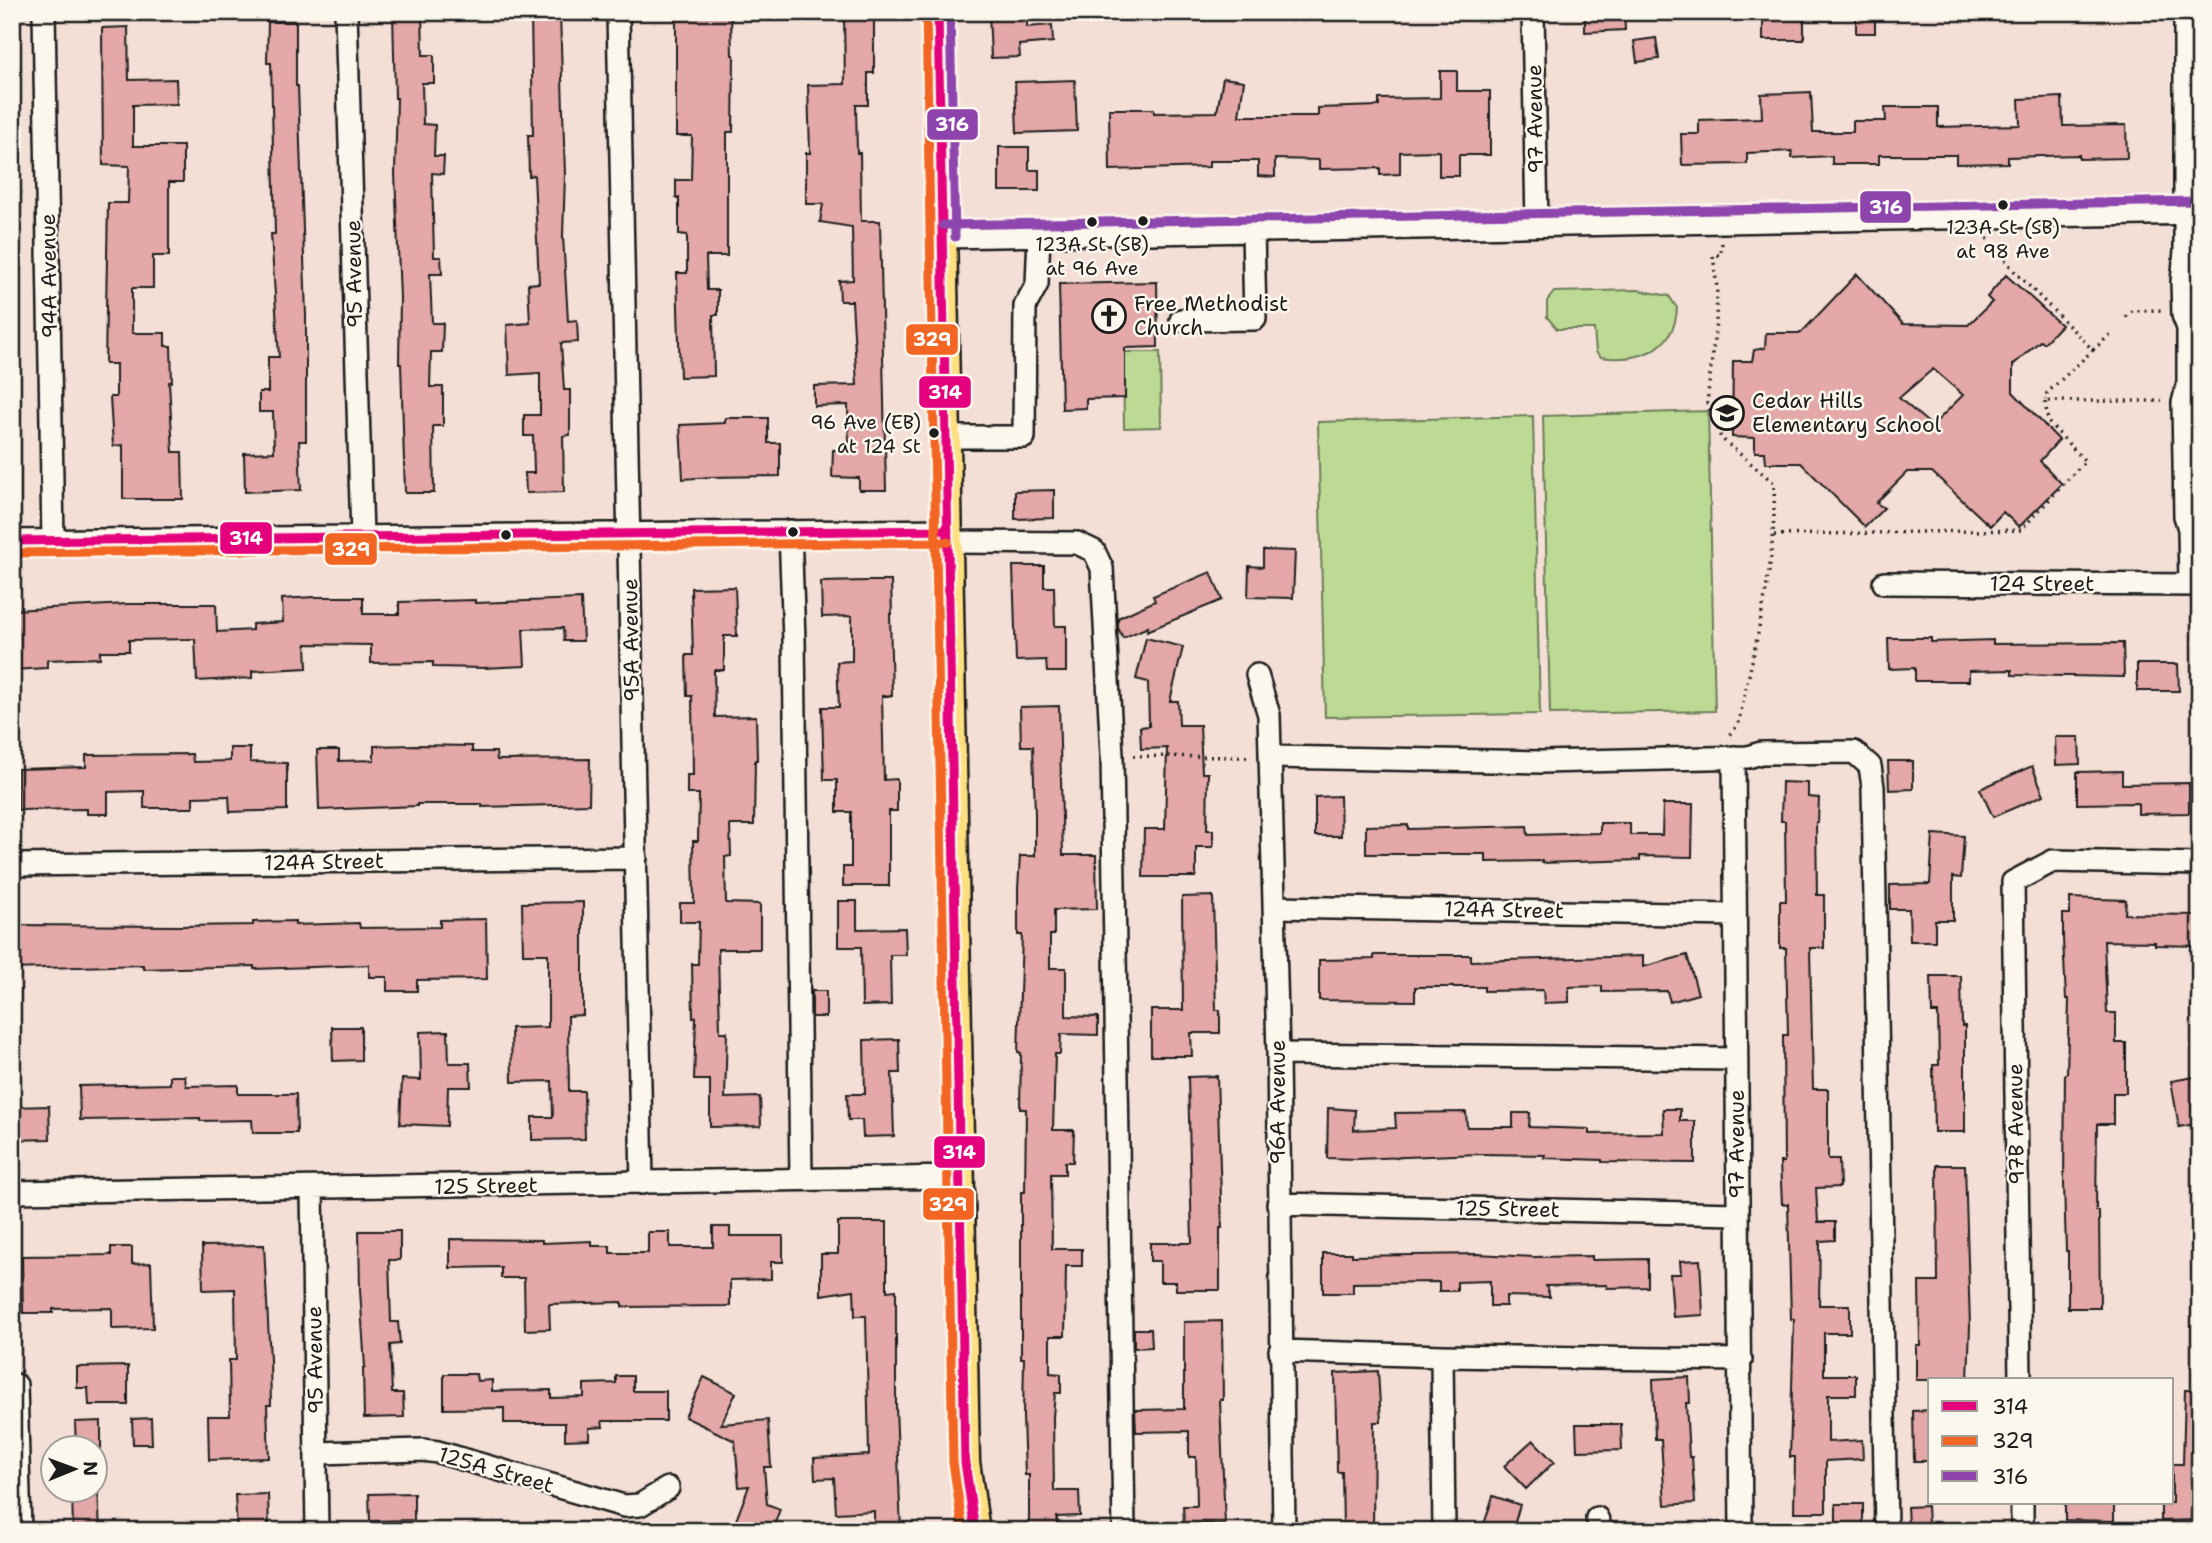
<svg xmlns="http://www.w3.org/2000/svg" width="2212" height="1543" font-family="'Shantell Sans',sans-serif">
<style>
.green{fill:#bcda93;stroke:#6c7b58;stroke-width:2}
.building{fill:#e3a8a7;stroke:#1c1c1c;stroke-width:2;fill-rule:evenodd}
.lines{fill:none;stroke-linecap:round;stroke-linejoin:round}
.minor-casing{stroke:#1c1c1c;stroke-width:26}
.major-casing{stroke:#1c1c1c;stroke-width:33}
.path{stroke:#1c1c1c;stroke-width:3.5;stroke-dasharray:2 5;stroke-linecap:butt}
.minor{stroke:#fbf7ec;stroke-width:21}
.major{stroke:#fedf80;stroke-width:28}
.bus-1-casing{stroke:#fbf7ec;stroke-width:14}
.bus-2-casing{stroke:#fbf7ec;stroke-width:14}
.bus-3-casing{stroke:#fbf7ec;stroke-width:14}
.bus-1{stroke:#e5007d;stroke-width:9}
.bus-2{stroke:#f26522;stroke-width:9}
.bus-3{stroke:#8e44ad;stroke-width:9}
.bus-dot{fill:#1c1c1c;stroke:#fbf7ec;stroke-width:2.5}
.labels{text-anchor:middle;stroke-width:5;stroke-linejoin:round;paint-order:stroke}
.bus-label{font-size:19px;fill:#1c1c1c;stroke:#fbf7ec}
.street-label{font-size:21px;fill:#1c1c1c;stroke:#fbf7ec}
.poi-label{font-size:21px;fill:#1c1c1c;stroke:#fbf7ec;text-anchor:start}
.line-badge{stroke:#fbf7ec;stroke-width:2.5}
.badge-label{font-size:19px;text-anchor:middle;font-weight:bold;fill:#fff}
</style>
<rect width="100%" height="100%" fill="#f4dfd7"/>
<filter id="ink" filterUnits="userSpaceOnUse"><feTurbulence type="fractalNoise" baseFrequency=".0143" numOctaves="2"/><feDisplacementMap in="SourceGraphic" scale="14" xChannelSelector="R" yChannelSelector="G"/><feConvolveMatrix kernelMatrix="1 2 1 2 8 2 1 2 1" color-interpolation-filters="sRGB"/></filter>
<g filter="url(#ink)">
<!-- green -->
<path class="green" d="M1638,290L1669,296L1677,308C1675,351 1638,362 1601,357L1596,352L1594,329H1557L1547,317V301L1554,292Z
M1123,352H1160L1161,427L1124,428Z
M1708,411L1715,711L1550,714L1543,416Z
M1533,416L1540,714L1325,717L1318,422Z"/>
<!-- building -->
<path class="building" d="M393,12H422L423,55H434V83H422L423,124L435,125L434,156H444L443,174L432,173L434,257H441L442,274H430L432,323H443L442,352H431L430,387H443V426H433L434,493H405L401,364H399L400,298L395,173L397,98H395Z
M989,12H1018L1019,18H1027V27L1052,25L1053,42L1019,45L1020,57L991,58Z
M1585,12H1624L1625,30L1585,32Z
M1763,12H1804V40H1763Z
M1856,12H1875V33H1856Z
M560,13L565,175L563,236L568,321L577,320L578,342L561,343L564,390H570V435L563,436L564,492L526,493L525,473H534L533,436H524V415H540V373L509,375L507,325L530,323L528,284L539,283L534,175L529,176L528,135H533L531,14Z
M731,15L732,55H734L733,132H727V256H706L707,290H718V315H713L714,376L680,377L677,273H687V235L679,234V198H676V180H691L692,136H676V16Z
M844,15H874V73H868V105H856L857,153H860L861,221H880L886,490H859V478L832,477L833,450H849L848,405L814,406V386L857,385L852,301H840L839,281L853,280L852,227L820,222L823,204H806V153H810L808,85L845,84Z
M268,22H296V86H298L306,315V441H299L301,490L245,492L244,453L274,452L273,412H259V392H268V357H279L271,234H275L271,63H267Z
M128,27L129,80L176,79L177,104L133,105V146H183V182H169V256H153V288H132V333H165V346H171L172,382H169L173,452H182L183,499H123V445L113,446L110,397H116V364H105L108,203H128L129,166L103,165L102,28Z
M1656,38L1659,59L1637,62L1634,41Z
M1440,71H1457V91H1490V155H1459V176H1439V151L1400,152V174L1380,175V168L1319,169V160L1275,159V177L1258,176V161H1209V167L1110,170L1109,109H1154V113L1217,112L1223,78L1244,81L1239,116H1318V108L1379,106V99L1440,98Z
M1075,80L1077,131L1017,133L1015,82Z
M1811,92L1813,132H1853V121H1886L1885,107H1938V127L2020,125L2019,99L2062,97L2063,126L2126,125L2127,158L2079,159V155L2008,157V163L1956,164V155H1879V164H1832V156L1792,158V151L1747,153V164L1682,165L1681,134H1699V120L1762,118L1761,94Z
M999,147H1029V170H1039V191H999Z
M1857,274L1903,324L1968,325L1992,302L1987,297L2006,275L2061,325L2044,343L2040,341L2013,365V392L2059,440L2040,461L2062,484L2019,527L2003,512L1990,526L1932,472H1907L1876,503L1884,508L1865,527L1801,463H1766L1765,452H1755V438L1732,437L1733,361H1752L1754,350L1765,348L1766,333H1801ZM1933,369L1963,395L1932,426L1899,398Z
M1157,282L1158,347L1125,348V398L1086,399V408L1062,409L1059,284Z
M725,418H768V443H780V476L711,477L683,479L680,425L725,423Z
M1054,490V518L1015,519V491Z
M1263,550L1295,551L1293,598L1248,597L1249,566L1263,567Z
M1013,566H1044V587H1054L1055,626H1066V672H1047L1046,660L1016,661Z
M1211,572L1222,600L1147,631L1148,627L1123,638L1118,628V618L1155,601L1153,596Z
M866,581H891L892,614H890L892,696H882L884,780L897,779V811H889V886H843V867H851V812H837V780H824L822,707H839L837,662L852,661V616L822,617L821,582Z
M735,587L737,636H724V670H714L715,717L756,716L757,760H755L754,825H730L731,856L725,857L726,903L760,904V949H718L720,1032H727L725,1098L760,1097L761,1126L710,1127V1080H694L696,1017L693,1018L692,964H698L699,922H680V903H694L693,841H698L699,794H687V775H693L692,696H687L686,655H693L691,588Z
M314,597H363V614H399V602L475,600V603L581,599L583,641H564L563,628L523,629L525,666L484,668L433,667V662L371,663V645L306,644L307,668L252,671V678L197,681L195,639L129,640V651H100V658L47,660V668L12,670V610L128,604H216L217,632L252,630V624L283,622L282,599Z
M1146,638L1183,647L1170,701H1178L1179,725H1200L1202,773H1208L1207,830H1213V847H1196V877H1143L1144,829H1165L1167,748L1141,749L1140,727L1149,726L1148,682L1136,679Z
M1888,638H1931V642L1993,640V644L2123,643L2124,677L2012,675V670L1969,671V681H1915V668L1889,669Z
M2137,664H2178L2179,691H2137Z
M1059,706L1063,855H1096L1097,909L1054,910V935H1050V968H1066V1016L1098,1017V1035L1061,1034L1060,1054H1055L1053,1130H1074L1073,1162H1065V1174H1051L1052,1249H1082V1266H1066L1065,1336H1050V1373L1061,1374V1393H1055L1053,1417L1054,1491H1079L1080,1516L1057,1517V1531H1029V1475H1025L1023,1417L1024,1358H1021V1192H1025L1026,1109H1020L1021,1053L1018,1052L1022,935H1018V888L1020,856H1035V815L1033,746H1021L1020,707Z
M2055,737H2079L2080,764L2056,765Z
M416,745L472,746V752H496L497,760L590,759L589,804L482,807V804H417V806L319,810L317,750H339V761L374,760V746Z
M230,748H250V762L287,763V810L230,812L229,796L193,797V808H144V791L108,792V814H87V809L18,810V769L86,767V755L192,754L193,762L230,761Z
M1888,761H1913V789L1889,790Z
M2032,766L2044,795L1993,817L1980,789Z
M2122,771V784L2189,783V813L2138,814V803L2077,804V772Z
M1782,782L1808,783V797L1819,798L1818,822H1816L1817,895H1824V948H1810L1813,1089H1828V1159H1839L1840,1187L1816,1188L1818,1222H1835V1240L1820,1241L1819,1305H1850V1333H1824V1375H1856V1395H1828V1442L1862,1440L1863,1459L1826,1461V1512H1794L1795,1457H1790L1794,1319H1791L1788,1204H1782L1780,1162H1784L1783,1035H1788L1786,948H1780V901H1786L1785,821H1781Z
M1340,796L1341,836H1315V797Z
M1663,804H1693L1692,857L1640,856V860L1542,863V861L1486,862V854H1366V826L1408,825V829L1527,826L1528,835L1600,833V823H1630V835H1662Z
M1933,834L1964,836L1961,878L1953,877V920H1935V941H1910L1909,909H1890V885L1930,884Z
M1213,896L1216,1010H1220V1033H1191L1192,1056H1151V1010H1183L1182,897Z
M2070,898L2126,900L2125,914L2200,915V946L2155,945V942L2104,941L2107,1013H2116V1043H2126V1093H2113V1124H2097L2096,1211H2099L2100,1308H2068V1251H2066L2064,1184L2065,1074H2067L2069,999H2066L2063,939V914H2070Z
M838,901H857V929L905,928L906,955H890L891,1005L862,1006L861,947H838Z
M583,902V1015L568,1016L569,1091H584L585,1139L532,1140V1117H553L552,1081L512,1082L511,1028L548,1027V954H523L522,903Z
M486,919L487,979L417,980V991H387V977H369V965L254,969V966L143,969V965L12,969V925L180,926L253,925V922L295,921V925L359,923L360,928L440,927V920Z
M1374,955H1471V961L1643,956V967L1687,955L1698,994L1670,1002L1667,991L1602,992V986L1569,987V1002L1544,1003L1543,990L1484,991V987H1415V1001L1319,1000V960L1374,959Z
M1931,976H1961L1962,1026H1965V1132H1934L1933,1065H1939L1938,1013H1932Z
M812,991H826V1017H812Z
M332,1027H361V1060L333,1061Z
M448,1031L449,1063H470L471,1087H448L447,1126L400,1124L402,1079L421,1080L420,1032Z
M899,1039L900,1073H892L894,1136L863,1137L862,1120H848L847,1094H865L864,1040Z
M170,1076H185L186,1086L238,1085V1094H296L297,1133H253L252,1120L200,1121V1118L80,1120L79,1086L170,1084Z
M1217,1076L1222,1228H1220V1290H1176V1282H1160V1261H1150V1243H1192L1188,1077Z
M2200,1076V1123L2179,1127L2171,1081Z
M49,1106L50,1139L12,1140V1107Z
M1328,1108L1355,1110L1354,1130L1396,1128L1395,1113L1466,1112L1467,1127H1513V1113H1530L1529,1127L1589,1129V1134L1664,1133L1663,1109H1680V1121H1695V1163L1602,1162V1160L1544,1158L1545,1155L1479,1154L1356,1159L1327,1158Z
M1937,1165H1965L1970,1326L1968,1380H1916V1345H1920L1919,1282H1938Z
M838,1222H887V1291L896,1290V1407L901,1531H874V1511L836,1513L834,1478L815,1479L814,1458L869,1455L866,1316H855L854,1290L821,1295V1254H838Z
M713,1227H730V1236H783V1262H771V1279L730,1280V1306L622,1307V1302L549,1304L550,1329L525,1330L524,1278H501V1267L450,1268V1239L542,1240V1243L592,1241V1246H610V1253H648V1232H670V1247H713Z
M359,1231H400V1260H389L391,1322H398L400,1344L390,1345L392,1393H403L404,1417L364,1418L363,1368H365L360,1290Z
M264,1245L270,1360L271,1405H267L269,1458L209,1460L208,1416H230L229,1360H236L235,1289L203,1290L202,1246Z
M111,1247H132V1264L151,1263L153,1328L112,1329V1308L53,1309V1313H23L22,1256L111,1255Z
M1323,1253H1352V1256L1477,1254L1534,1257L1592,1256V1260L1648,1259V1287L1607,1288V1285L1546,1286L1550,1297L1506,1296V1306H1490V1281L1457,1282V1291H1439V1282L1353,1283V1293H1323Z
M1700,1260L1703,1315L1673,1317L1670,1274H1681L1680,1261Z
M1222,1321L1223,1400H1220L1225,1524H1184L1183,1506H1197L1196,1457H1189V1431L1136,1432L1135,1410L1184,1409V1322Z
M1134,1329H1151L1152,1347L1134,1348Z
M128,1366V1405H89L88,1388H77V1367Z
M1378,1371L1381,1422H1374L1373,1531H1343L1342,1472H1337L1335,1373Z
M444,1374H476L477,1381L492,1380V1391L551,1390V1398L584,1397V1384L616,1383V1376H633V1391H666V1421H602L603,1427L589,1428V1439L565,1440V1423H504V1408L444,1409Z
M704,1377L736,1393L721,1424L768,1420L771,1467H764L767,1504L780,1509L772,1531H732L749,1486L739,1487L735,1441L685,1417Z
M1689,1377L1690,1403H1686L1689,1457H1692L1695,1503L1665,1505L1661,1439H1655L1653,1379Z
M2185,1390H2200V1520L2161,1521V1503H2172V1464H2183Z
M1930,1410V1461H1914L1913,1411Z
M151,1418L152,1444H133L132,1419Z
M101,1421V1448H76L75,1422Z
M1576,1424H1621L1622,1450L1577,1451Z
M1533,1440L1554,1462L1526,1489L1504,1466Z
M72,1490H98L100,1531H73Z
M414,1493V1520L370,1521L369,1494Z
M268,1494L269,1531H237L235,1495Z
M1493,1496L1520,1505L1512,1531H1482Z
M2065,1503H2114V1521L2065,1520Z
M1836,1504H1863V1526L1836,1527Z
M1927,1506L1928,1523L1908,1524L1907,1507Z"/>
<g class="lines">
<!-- minor casing -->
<g class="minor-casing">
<path id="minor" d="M44,12L53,541
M346,12L362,536
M618,12L642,1183
M1533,12L1537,225
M2185,12V251L2182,282L2183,315L2188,328V383L2183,403L2185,516L2189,529L2190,585
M943,237L2200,213
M1181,320L1255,319L1253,230
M946,437H1024L1025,306L1037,284L1039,235
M790,531L794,640L801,1179
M12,541L948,530
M949,542L1077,543L1094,551L1102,568L1112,755L1124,1531
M1884,583L2200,585
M1257,675L1269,715L1278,1054L1284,1531
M1270,757L1542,762L1748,757L1761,753L1854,752L1870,766L1873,787L1886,1531
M1734,757L1741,1531
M12,865L636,858
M1274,907L1735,915
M1278,1054L1736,1059
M312,1189L317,1531
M12,1192L960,1177
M1278,1204L1738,1214
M1280,1351L1442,1356L1741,1360
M1442,1356L1444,1531
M2020,1380L2013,882L2053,861L2200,864
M16,1385L20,1531
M317,1453L422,1450L438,1452L624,1506L640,1505L668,1488
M2022,1503V1531
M1597,1518L1602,1531"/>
</g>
<!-- major casing -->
<g class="major-casing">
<path id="major" d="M938,12L965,1462L975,1531"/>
</g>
<!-- path -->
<path class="path" d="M1987,238L2016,273L2093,350L2047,393L2046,400
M1722,243L1721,255H1713L1717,288L1716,322L1707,403L1721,438L1774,483C1777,565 1755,645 1738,725L1729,735
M2126,317L2132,311L2163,310
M2093,350L2111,334
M1774,535L2021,530L2085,461L2048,422L2045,401H2162
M1133,756L1250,757"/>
<!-- minor -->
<use href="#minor" class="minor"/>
<!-- major -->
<use href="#major" class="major"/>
<!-- bus-1 casing -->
<g class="bus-1-casing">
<path id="bus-1" d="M938,12L965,1462L975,1531
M12,541L948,530"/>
</g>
<!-- bus-2 casing -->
<g class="bus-2-casing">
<path id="bus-2" d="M926,12L953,1462L963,1531
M12,553L948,542"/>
</g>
<!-- bus-3 casing -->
<g class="bus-3-casing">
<path id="bus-3" d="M950,12L955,237
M943,225L2200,201"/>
</g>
<!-- bus-1 -->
<use href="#bus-1" class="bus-1"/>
<!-- bus-2 -->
<use href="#bus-2" class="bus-2"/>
<!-- bus-3 -->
<use href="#bus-3" class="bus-3"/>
</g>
</g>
<!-- icons -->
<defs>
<g id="church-ring" transform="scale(1.75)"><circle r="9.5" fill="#fbf7ec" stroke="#1c1c1c" stroke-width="1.5"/><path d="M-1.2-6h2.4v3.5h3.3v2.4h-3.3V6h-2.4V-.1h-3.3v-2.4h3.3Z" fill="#1c1c1c"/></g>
<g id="school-ring" transform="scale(1.75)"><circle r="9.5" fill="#fbf7ec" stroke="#1c1c1c" stroke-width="1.5"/><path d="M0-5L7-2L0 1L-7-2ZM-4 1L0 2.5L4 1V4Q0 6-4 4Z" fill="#1c1c1c"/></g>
</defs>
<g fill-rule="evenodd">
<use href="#church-ring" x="1109" y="316"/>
<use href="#school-ring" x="1727" y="413"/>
</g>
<!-- markers -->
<g class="bus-dot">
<circle cx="2003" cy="205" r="6"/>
<circle cx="1143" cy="221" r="6"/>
<circle cx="1092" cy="222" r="6"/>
<circle cx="934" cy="433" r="6"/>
<circle cx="793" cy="532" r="6"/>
<circle cx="506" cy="535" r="6"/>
</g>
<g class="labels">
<!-- bus labels -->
<g class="bus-label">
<text x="2003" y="234">123A St (SB)<tspan x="2003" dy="24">at 98 Ave</tspan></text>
<text x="1092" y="251">123A St (SB)<tspan x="1092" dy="24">at 96 Ave</tspan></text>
<text x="921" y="429" text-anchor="end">96 Ave (EB)<tspan x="921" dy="24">at 124 St</tspan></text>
</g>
<!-- street labels -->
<g class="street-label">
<text transform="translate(1535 119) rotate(-91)" y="7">97 Avenue</text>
<text transform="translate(354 274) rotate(-91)" y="7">95 Avenue</text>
<text transform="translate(49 276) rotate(-91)" y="7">94A Avenue</text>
<text x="2042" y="591">124 Street</text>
<text transform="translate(631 640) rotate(-91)" y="7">95A Avenue</text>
<text transform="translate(324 862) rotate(-1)" y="7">124A Street</text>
<text transform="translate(1504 910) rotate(1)" y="7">124A Street</text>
<text transform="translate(1278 1102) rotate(-90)" y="7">96A Avenue</text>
<text transform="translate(2016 1124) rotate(-91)" y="7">97B Avenue</text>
<text transform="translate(1737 1144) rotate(-90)" y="7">97 Avenue</text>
<text transform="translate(486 1186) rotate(-1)" y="7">125 Street</text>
<text transform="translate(1508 1209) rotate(1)" y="7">125 Street</text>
<text transform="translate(315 1360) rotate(-91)" y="7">95 Avenue</text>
<text transform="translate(496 1470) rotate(16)" y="7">125A Street</text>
</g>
<!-- poi labels -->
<g class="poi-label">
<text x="1134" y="311">Free Methodist<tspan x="1134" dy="24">Church</tspan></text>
<text x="1752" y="408">Cedar Hills<tspan x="1752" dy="24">Elementary School</tspan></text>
</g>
</g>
<g class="line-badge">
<rect x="926" y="108" width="53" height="33" rx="7" fill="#8e44ad"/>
<rect x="1859" y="190" width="53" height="34" rx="7" fill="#8e44ad"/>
<rect x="905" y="323" width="54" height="33" rx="7" fill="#f26522"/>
<rect x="918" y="375" width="54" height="34" rx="7" fill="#e5007d"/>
<rect x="219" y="521" width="54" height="34" rx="7" fill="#e5007d"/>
<rect x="324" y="532" width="54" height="34" rx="7" fill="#f26522"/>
<rect x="933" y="1135" width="53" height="34" rx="7" fill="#e5007d"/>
<rect x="922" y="1187" width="53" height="34" rx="7" fill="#f26522"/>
</g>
<g class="badge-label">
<text x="952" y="131">316</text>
<text x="1886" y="214">316</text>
<text x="932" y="346">329</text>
<text x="945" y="399">314</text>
<text x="246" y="545">314</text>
<text x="351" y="556">329</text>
<text x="959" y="1159">314</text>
<text x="948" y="1211">329</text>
</g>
<!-- margin -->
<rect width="2212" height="1543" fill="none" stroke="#fbf7ec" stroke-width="42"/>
<rect x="21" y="21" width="2170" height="1501" fill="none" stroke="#1c1c1c" stroke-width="2.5" filter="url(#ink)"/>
<!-- legend -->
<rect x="1928" y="1378" width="245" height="126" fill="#fbf7ec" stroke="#a29f99" stroke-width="2"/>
<rect x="1942" y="1401" width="35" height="10" fill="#e5007d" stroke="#a29f99" stroke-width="2"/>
<text x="1992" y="1414" font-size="21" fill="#1c1c1c">314</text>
<rect x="1942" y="1436" width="35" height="10" fill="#f26522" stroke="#a29f99" stroke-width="2"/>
<text x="1992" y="1448" font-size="21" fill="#1c1c1c">329</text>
<rect x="1942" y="1471" width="35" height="10" fill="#8e44ad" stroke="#a29f99" stroke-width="2"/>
<text x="1992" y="1484" font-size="21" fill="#1c1c1c">316</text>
<!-- north arrow -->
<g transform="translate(74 1469) rotate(89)"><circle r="33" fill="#fbf7ec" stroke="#a29f99" stroke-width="2"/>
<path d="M0-5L12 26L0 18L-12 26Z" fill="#1c1c1c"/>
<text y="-10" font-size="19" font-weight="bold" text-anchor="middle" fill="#1c1c1c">N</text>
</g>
</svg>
